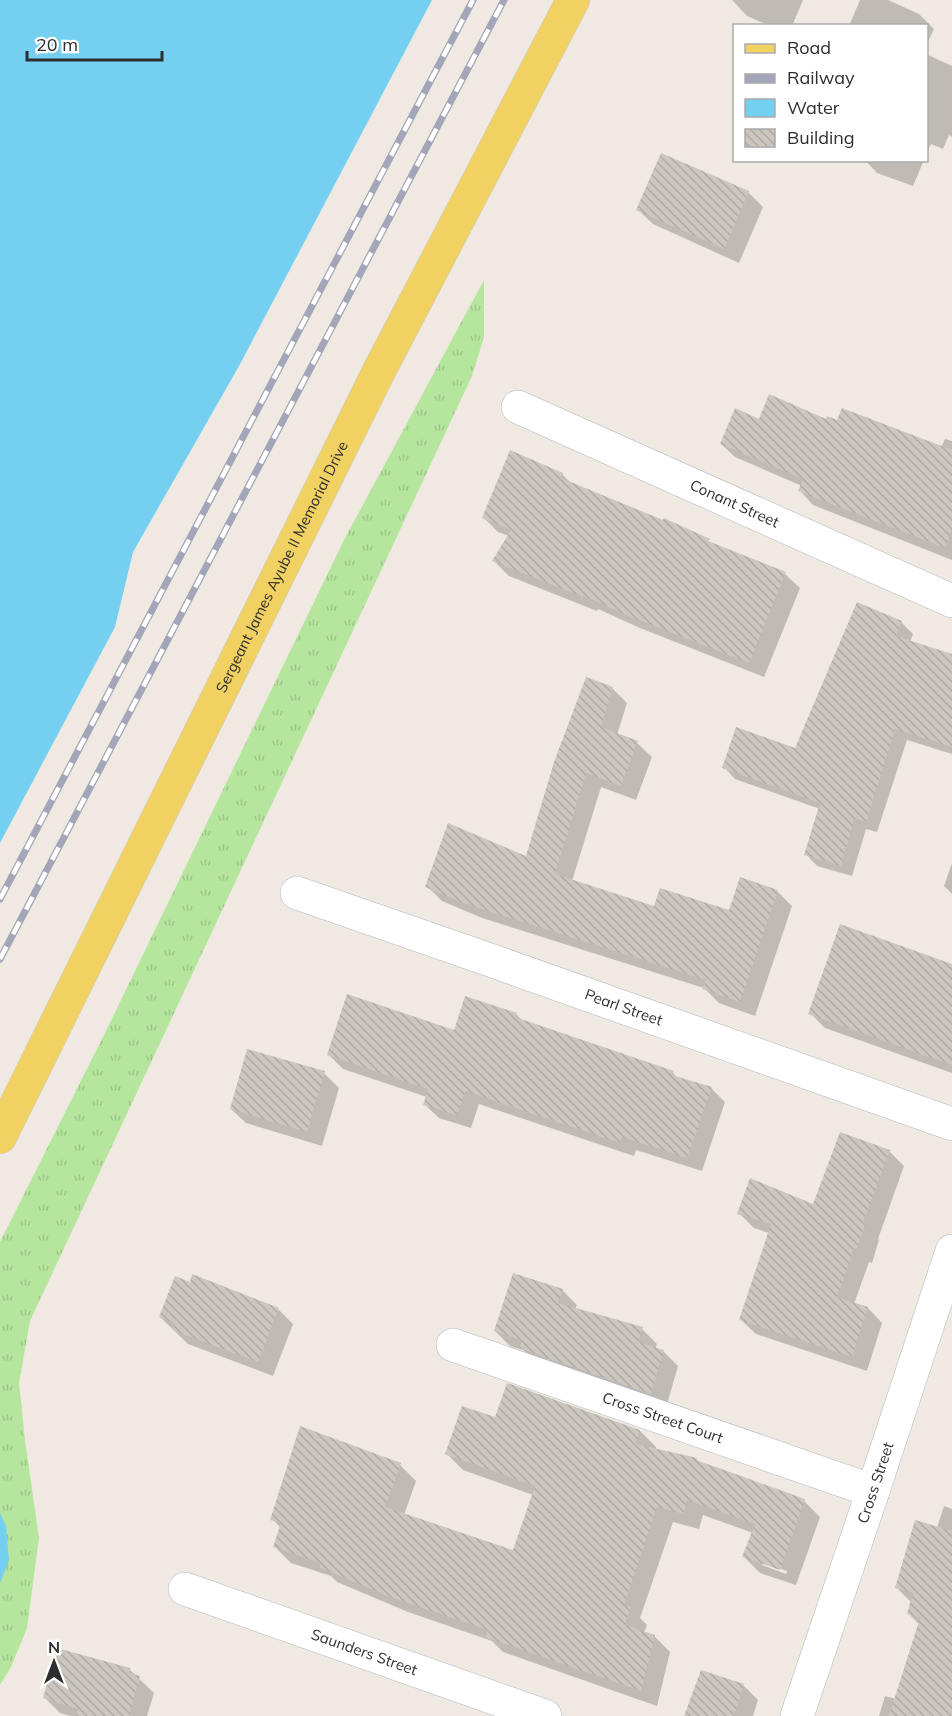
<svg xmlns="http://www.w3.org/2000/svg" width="952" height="1716" font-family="Mulish,sans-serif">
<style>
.grass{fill:url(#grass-tufts)}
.water{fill:#75cff0}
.shadow{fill:#0003;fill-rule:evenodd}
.building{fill:url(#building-back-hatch)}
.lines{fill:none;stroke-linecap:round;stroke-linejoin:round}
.minor-casing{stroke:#b4b7c1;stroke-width:34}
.major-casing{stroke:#c9c9c9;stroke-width:34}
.minor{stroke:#fff;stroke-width:33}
.major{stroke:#f2d163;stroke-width:33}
.rail-casing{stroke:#a3a6b8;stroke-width:7}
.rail{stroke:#fff;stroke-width:4.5;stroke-dasharray:14;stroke-linecap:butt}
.labels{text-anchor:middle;stroke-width:5;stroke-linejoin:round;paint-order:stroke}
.street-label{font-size:15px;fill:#2e2e2e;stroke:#fff}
</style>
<defs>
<pattern id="grass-tufts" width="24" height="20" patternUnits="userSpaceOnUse" patternTransform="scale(1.5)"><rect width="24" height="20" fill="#b6e59e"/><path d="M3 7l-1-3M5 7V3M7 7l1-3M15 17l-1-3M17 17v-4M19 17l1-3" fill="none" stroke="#9dc588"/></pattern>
<pattern id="building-back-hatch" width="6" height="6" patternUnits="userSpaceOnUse" patternTransform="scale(1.5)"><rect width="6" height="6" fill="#cbc7bf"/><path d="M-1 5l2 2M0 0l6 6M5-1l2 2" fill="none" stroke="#afaba4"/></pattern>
</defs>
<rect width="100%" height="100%" fill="#efe9e1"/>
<!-- grass -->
<path class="grass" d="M484,280V337L472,376L30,1321L19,1383L25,1440L39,1538L27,1628L11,1667L0,1685V1242L104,1035L344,540Z"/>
<!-- water -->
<path class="water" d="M0,0H432L239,366L133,552L115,627L0,843Z
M0,1513L6,1526L9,1560L0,1583Z"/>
<!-- shadow -->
<path class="shadow" d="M732,0H803L792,26H770L747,16Z
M860,0H888L919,14L934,29L926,46V26H849Z
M926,54L952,66V137L949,135L943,149L931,144L926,154Z
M865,160H924L913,186L877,173Z
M748,192L763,207L739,263L653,224L638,210Z
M760,421H827L941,448L945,439L952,441V560L813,505L800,491L802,486L735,457L721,444Z
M562,474L572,484L785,574L800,588L764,677L640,628L598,609L597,611L509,576L494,561L509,536L498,532L483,517Z
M858,604L901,622L913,634L910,642L952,656V754L907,740L877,832L866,829L852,876L817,866L806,854L820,809L735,779L724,767L796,750Z
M612,688L627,703L617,735L637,743L652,757L636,800L601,787L572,881L655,908L730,912L777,891L792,906L755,1016L719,1003L704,988L482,918L442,901L427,886L527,858Z
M952,863V894L944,886Z
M952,965V1073L825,1028L810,1013Z
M516,1014L523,1021L673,1073L678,1078L711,1088L725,1102L702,1171L636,1150L634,1156L479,1104L471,1128L439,1118L424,1104L427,1097L343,1069L329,1055L455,1032Z
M324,1073L339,1088L322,1146L246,1123L231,1109Z
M889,1151L904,1166L878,1239L879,1240L872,1263L869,1262L854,1304L868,1308L882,1323L867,1371L756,1334L741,1320L769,1233L754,1228L739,1213L814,1206Z
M562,1290L577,1305L575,1309L642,1329L657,1344L655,1349L663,1351L678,1366L666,1408L535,1362L523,1350L510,1346L495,1331Z
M278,1309L293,1324L273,1376L188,1344L160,1317Z
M508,1385L640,1431L656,1447L655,1450L696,1459L699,1462L804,1501L820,1517L796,1585L760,1573L744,1557L753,1533L703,1515L699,1529L673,1522L640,1618L647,1625L644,1633L654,1636L670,1652L657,1706L503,1652L492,1641L408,1612L337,1582L331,1576L291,1563L275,1547L281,1528L272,1519L400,1465L416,1481L404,1515L514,1552L533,1495L463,1470L447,1454L496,1419ZM762,1562L787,1571L786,1574L762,1565Z
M944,1506L952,1509V1716H879L885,1696L896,1699L919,1624L909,1614L911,1602L896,1587L937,1528Z
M129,1669L154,1693L147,1716H70L60,1713L45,1698Z
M743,1685L758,1700L753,1716H693Z"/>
<!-- building -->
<path class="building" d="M661,153L749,191L724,249L636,210Z
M769,394L826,419L827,416L837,420L842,408L952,450V529L945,548L798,491L803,479L720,444L735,408L759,419Z
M510,450L563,473L561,478L663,520L664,518L710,539L708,541L786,572L749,663L624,614L583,595V597L492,561L511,530L482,518Z
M857,602L902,621L896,636L952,654V747L895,729L866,822L855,818L841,866L804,855L820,803L722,768L736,727L795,748Z
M586,677L613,687L601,727L638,741L621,786L586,773L555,874L654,906L660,888L729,910L740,877L778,890L740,1002L702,989L706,980L466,904L425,887L448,823L526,856L554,762Z
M840,924L952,964V1065L808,1014Z
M347,994L454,1030L465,996L517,1013L515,1017L674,1071L672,1075L712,1087L687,1158L622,1137L620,1143L465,1091L457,1115L423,1105L428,1089L327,1055Z
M247,1049L325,1071L307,1132L230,1109Z
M840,1132L890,1150L863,1223L865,1224L857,1249L854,1248L837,1297L868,1307L852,1357L739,1320L771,1224L737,1214L750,1178L813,1204Z
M513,1273L563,1289L558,1303L643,1327L638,1342L664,1350L651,1394L519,1348L522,1340L494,1331Z
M192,1274L279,1308L258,1362L172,1330L175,1323L159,1317L175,1276L190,1282Z
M507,1383L640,1430L636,1444L697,1458L696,1460L805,1499L780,1570L742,1557L755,1524L687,1500L684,1514L657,1507L624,1605L631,1607L625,1625L655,1635L641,1691L485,1637L488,1630L390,1597L319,1567L321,1563L273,1547L281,1523L270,1520L300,1426L401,1463L385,1507L513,1550L535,1486L445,1454L462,1406L495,1417Z
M915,1520L952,1531V1716H889L920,1618L907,1614L913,1593L895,1588Z
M57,1648L130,1668L129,1673L140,1676L129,1716H76L78,1709L43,1698Z
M701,1670L744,1684L734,1716H684Z"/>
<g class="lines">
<!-- minor casing -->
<g class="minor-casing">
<g id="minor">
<path id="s1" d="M518,407L952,601"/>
<path id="s2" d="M297,893L490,960L952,1124"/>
<path id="s3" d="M453,1345L873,1491"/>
<path id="s4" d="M185,1589L545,1716"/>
<path id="s5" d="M797,1716L873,1491L952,1251"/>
</g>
</g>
<!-- major casing -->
<g class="major-casing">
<g id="major">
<path id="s6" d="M0,1137L379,371L573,0"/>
</g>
</g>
<!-- minor -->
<use href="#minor" class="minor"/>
<!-- major -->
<use href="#major" class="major"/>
<!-- rail casing -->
<g class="rail-casing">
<path id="rail" d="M0,899L473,0
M0,959L504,0"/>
</g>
<!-- rail -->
<use href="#rail" class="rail"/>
</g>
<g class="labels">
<!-- street labels -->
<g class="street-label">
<text dy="5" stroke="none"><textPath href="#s1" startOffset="237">Conant Street</textPath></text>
<text dy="5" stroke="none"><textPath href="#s6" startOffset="636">Sergeant James Ayube II Memorial Drive</textPath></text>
<text dy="5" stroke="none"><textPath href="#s2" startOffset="346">Pearl Street</textPath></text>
<text dy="5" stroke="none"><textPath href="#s3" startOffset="222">Cross Street Court</textPath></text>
<text dy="5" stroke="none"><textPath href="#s5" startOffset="246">Cross Street</textPath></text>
<text dy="5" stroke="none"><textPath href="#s4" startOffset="190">Saunders Street</textPath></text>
</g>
</g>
<!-- legend -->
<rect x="733" y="24" width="195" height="138" fill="#ffffff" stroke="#ababab" stroke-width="1.5"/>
<rect x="745" y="44" width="30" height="9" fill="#f2d163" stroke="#ababab" stroke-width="1.5"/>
<text x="787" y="54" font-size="18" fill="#2e2e2e">Road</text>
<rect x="745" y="74" width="30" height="9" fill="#a3a6b8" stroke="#ababab" stroke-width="1.5"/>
<text x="787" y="84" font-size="18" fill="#2e2e2e">Railway</text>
<rect x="745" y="99" width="30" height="18" fill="#75cff0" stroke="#ababab" stroke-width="1.5"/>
<text x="787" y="114" font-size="18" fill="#2e2e2e">Water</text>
<rect x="745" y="129" width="30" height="18" fill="url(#building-back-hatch)" stroke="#ababab" stroke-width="1.5"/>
<text x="787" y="144" font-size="18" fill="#2e2e2e">Building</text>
<!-- north arrow -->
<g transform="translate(54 1662)" stroke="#ffffff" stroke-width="4.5" paint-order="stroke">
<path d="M0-4.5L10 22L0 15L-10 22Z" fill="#2e2e2e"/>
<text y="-9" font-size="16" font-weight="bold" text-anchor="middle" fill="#2e2e2e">N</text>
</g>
<!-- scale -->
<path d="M27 51v9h135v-9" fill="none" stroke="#2e2e2e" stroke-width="3"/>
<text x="36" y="51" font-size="18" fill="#2e2e2e" stroke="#ffffff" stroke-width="4.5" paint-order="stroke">20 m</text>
</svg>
